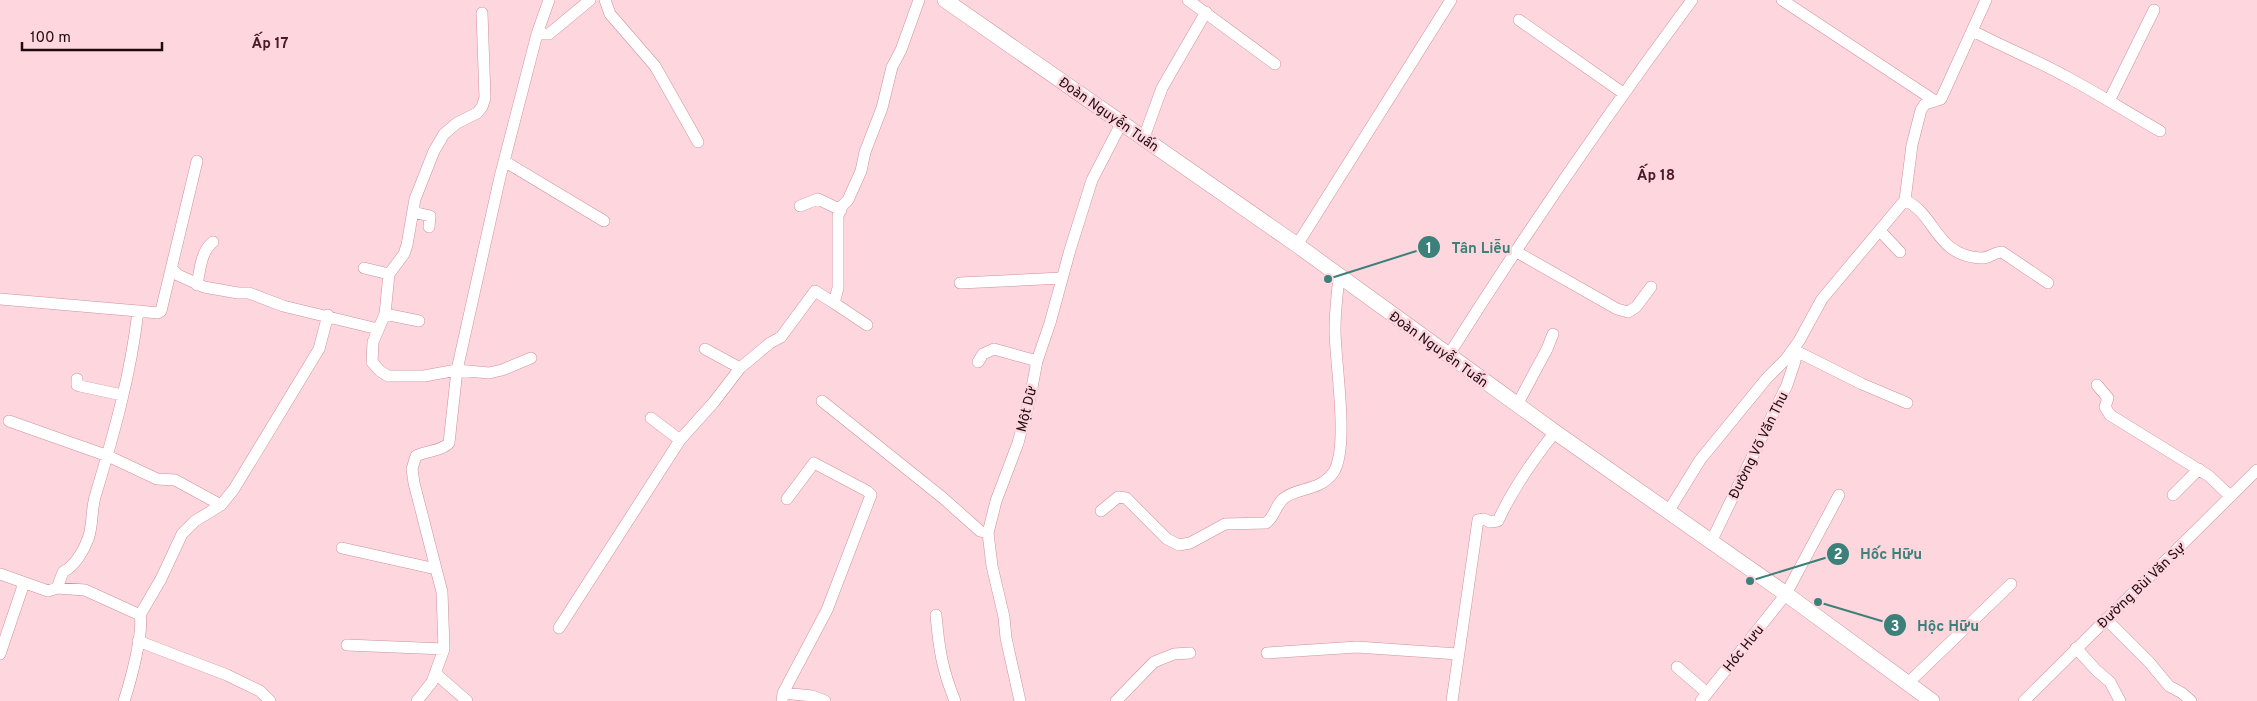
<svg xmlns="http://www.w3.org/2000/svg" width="2257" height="701" font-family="Overpass,sans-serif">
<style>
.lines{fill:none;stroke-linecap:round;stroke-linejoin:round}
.street-casing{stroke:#cf919d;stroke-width:12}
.secondary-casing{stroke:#cf919d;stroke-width:16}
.street{stroke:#fff;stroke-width:11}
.secondary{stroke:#fff;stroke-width:15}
.labels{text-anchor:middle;stroke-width:5;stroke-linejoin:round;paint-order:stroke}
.street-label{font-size:14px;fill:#200a10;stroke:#fed6dd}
.neighbourhood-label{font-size:15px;font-weight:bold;fill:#4b1927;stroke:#fed6dd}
.leader{fill:none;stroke:#3b8179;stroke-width:2}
.callout-dot{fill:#3b8179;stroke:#fed6dd;stroke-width:2}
.mark-label{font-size:15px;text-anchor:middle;font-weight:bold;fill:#fff}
.callout-label{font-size:15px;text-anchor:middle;font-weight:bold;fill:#3b8179;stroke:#fed6dd;stroke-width:5;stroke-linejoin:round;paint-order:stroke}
</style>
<rect width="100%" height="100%" fill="#fed6dd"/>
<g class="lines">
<!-- street casing -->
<g class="street-casing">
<path id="street" d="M605,0L610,14L655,66L698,142
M1188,0L1275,64
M1782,0L1935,101
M1519,20L1623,93
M1973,31C2003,47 2034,59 2063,75C2096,92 2128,113 2160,131
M537,34H549L590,0
M2109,101L2154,10
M1143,140L1162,88L1206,12
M504,161L604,221
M1905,200C1937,216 1935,255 1980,258C1989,259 1994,252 2002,252L2048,283
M800,206L818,199L841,210
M413,212L430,216L429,227
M1880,231L1900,252
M1297,245L1451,0
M1515,251L1617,309L1628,312L1636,307L1651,287
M364,268L389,274L385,314L373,342L372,362L380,371L388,376H424L457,370L489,373L502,370L531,358
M172,269L178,275L204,287L238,293H249L283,306L378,329
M389,274L404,254L407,245L415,199L434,151L444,134L457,123L477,113L482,107L485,98L482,13
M960,283L1062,278
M197,285C200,270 201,251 213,242
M0,299L138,311C131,374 113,437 95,497C91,511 93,526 88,539C84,550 75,566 63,572L57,588
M834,303L867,325
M138,311L158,313L161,311L197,161
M385,314L419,321
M705,349L740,368
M1796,351L1862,384L1907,403
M1448,356C1525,234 1606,116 1692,0
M978,362L983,354L994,349L1037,361
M77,379V385L80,386L122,395
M2097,385L2108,398L2105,407L2110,415L2209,476L2230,496
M822,401L943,498L980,531L988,533
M1517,405L1547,349L1553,334
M651,418L680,440
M9,421L108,456L157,479L175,480L221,505L234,489L319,349L328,315
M2173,495L2199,469
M1101,511L1118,497L1126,498L1167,539L1179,545L1190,543L1225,524L1266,523C1275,517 1275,506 1283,499C1296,487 1319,492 1333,473C1350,449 1335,362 1335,330C1335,312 1337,295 1339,277
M1668,512L1700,460L1767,378L1786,359L1799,341L1822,299L1905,200L1912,145L1921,110L1925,104L1941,99L1986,0
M1711,542L1787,385L1795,361L1796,345
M342,548L436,569
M0,574L48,591L57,588L85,590L140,615
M936,615C939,649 942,669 955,701
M2106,619L2149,662L2169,686L2182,693L2191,701
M559,628L680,440L714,402L740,368L770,343L781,337L815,291L834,303L838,288V216L842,206L848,200L861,171L865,152L882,108L892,67L901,50L919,0
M138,641L227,675L260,691L270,701
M347,645L444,649
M2076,648L2096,670L2110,682L2120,701
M1267,653L1357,647L1458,654
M0,654L24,583
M1677,667L1707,693
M435,673L467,701
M1907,684L2011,584
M783,693L812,696L825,701
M124,701C130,683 144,632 140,615L161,579L182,534L195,521L221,505
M417,701L432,682L444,649L442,592L414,483L412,469L416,456C425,451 442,451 449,443L457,370L500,177L537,34L549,0
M782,701L783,693L827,610L871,495L867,491L814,463L787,499
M1020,701L1006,638L1004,617L992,566L988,533L996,501L1018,443L1030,398L1037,361L1050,323L1070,250L1092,180L1121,124
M1116,701L1154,662L1174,654L1190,653
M1452,701L1478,520L1484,519L1490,522L1498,521C1513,488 1532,461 1555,432
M1701,701L1786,594L1839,495
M2024,701L2257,470"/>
</g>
<!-- secondary casing -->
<g class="secondary-casing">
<path id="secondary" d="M945,0L1297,245L1555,432L1786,594L1932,701"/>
</g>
<!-- street -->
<use href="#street" class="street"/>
<!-- secondary -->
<use href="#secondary" class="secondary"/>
</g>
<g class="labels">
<!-- street labels -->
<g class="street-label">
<text transform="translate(1109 114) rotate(35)" y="5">Đoàn Nguyễn Tuấn</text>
<text transform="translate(1439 349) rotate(36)" y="5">Đoàn Nguyễn Tuấn</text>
<text transform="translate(1026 409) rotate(-76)" y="5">Một Dữ</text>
<text transform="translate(1758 445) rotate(-64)" y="5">Đường Võ Văn Thu</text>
<text transform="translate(2141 585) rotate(-44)" y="5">Đường Bùi Văn Sự</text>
<text transform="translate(1743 648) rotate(-51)" y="5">Hóc Hưu</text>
</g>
<!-- neighbourhood labels -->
<g class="neighbourhood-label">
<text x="270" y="48">Ấp 17</text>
<text x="1656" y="180">Ấp 18</text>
</g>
</g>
<!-- callouts -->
<path class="leader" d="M1328 279L1429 247M1750 581L1838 554M1818 602L1895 625"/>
<g class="callout-dot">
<circle cx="1328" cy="279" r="5"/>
<circle cx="1750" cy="581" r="5"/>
<circle cx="1818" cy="602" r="5"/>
<circle cx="1429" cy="247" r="12"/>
<circle cx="1838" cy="554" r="12"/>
<circle cx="1895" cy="625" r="12"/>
</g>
<g class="mark-label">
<text x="1429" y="253">1</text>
<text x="1838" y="559">2</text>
<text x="1895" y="631">3</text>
</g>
<g class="callout-label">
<text x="1481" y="253">Tân Liễu</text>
<text x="1891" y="559">Hốc Hữu</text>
<text x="1948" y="631">Hộc Hữu</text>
</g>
<!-- scale -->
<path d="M22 42v8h140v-8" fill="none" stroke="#200a10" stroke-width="2.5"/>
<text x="30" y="42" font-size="15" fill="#200a10" stroke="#fed6dd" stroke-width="4" paint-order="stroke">100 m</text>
</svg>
